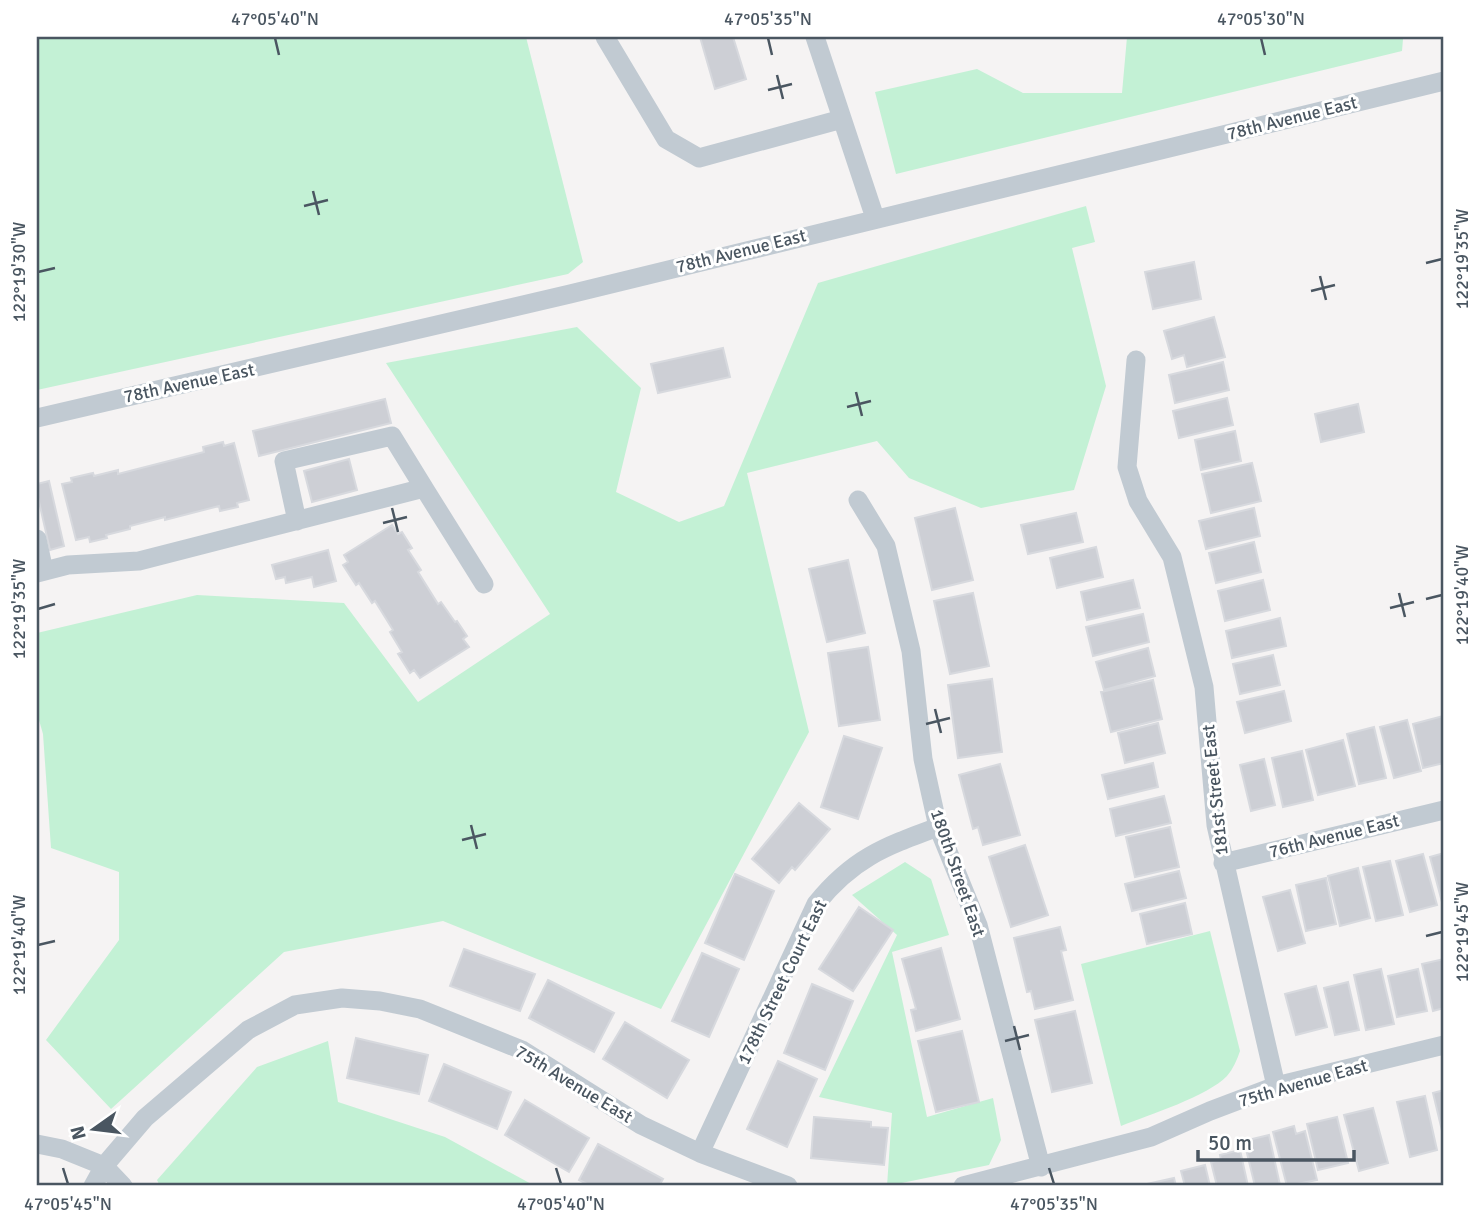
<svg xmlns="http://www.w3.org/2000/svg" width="1481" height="1223" font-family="Signika,sans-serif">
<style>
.green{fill:#c3f1d5}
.building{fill:#cdcfd5;stroke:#d7d9de;stroke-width:2}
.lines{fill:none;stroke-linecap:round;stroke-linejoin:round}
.minor{stroke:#c1cad2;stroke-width:19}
.ticks{fill:none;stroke:#4a5661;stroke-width:2.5}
.labels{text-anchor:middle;stroke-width:6;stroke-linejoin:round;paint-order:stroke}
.street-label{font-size:18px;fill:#4a5661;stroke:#fff}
.neatline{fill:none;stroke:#4a5661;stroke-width:2.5}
.ticks-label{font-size:18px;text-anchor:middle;fill:#4a5661}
</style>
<rect width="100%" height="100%" fill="#f5f3f3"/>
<!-- green -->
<path class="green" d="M37,37H526L583,262L568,274L37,390Z
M1127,37H1400L1403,39L1402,51L896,174L875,92L977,69L1023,93H1122Z
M1086,206L1095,242L1072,248L1106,386L1074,490L981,508L909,478L877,441L747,473L809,732L661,1009L443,921L284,952L111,1109L46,1040L119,940V872L51,848L43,734L37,713V633L197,595L344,603L418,702L550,614L386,363L577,327L641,388L616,492L679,522L724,506L818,283Z
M905,862L931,879L949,935L892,952L927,1117L993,1098L1001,1140L989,1165L887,1186L892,1113L819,1097L897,935L852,895Z
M1210,931L1240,1051C1237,1060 1233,1069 1227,1076C1208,1096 1149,1115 1121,1126L1081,964Z
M328,1041L338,1102L445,1137L535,1186H160L157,1180L257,1067Z"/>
<!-- building -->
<path class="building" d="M700,37H733L746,79L715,89Z
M1194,262L1201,299L1153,309L1145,272Z
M1214,317L1225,357L1187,367L1184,355L1172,359L1164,331Z
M723,348L730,377L658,393L651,364Z
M1223,362L1229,390L1175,403L1169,375Z
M1227,398L1233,425L1179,438L1173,411Z
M385,399L391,423L259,456L253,431Z
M1358,404L1364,432L1321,442L1315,414Z
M1235,431L1241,461L1201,470L1195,440Z
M223,442L224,446L234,443L249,500L237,503L238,507L220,511L219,506L165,520V517L130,526V529L106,535L107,538L90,542L89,537L76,540L62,484L72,482L71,478L93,473L94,476L118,470V474L204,452L203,447Z
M349,459L357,490L312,502L304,471Z
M1252,463L1261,501L1211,513L1202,474Z
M49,481L64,546L50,550L37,493V484Z
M955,508L973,580L932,590L915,518Z
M1254,508L1260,536L1206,549L1199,521Z
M1076,513L1083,542L1028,554L1021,525Z
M392,525L398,534L402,532L412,548L408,550L421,570L418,572L438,604L441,602L455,622L457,621L467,636L463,639L469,647L420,678L414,670L410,673L398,654L402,652L390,632L393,630L375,601L372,603L359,583L356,585L343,565L348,562L344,555Z
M1254,542L1261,572L1216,583L1209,553Z
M1096,547L1103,577L1057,588L1050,558Z
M328,550L336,581L314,587L312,577L286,583L285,577L276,579L272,565Z
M848,560L865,633L827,642L809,569Z
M1133,580L1140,608L1087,620L1081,592Z
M1263,580L1270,610L1225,621L1218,591Z
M973,593L989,666L950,674L934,601Z
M1143,614L1149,642L1093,656L1086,627Z
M1280,618L1286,646L1232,658L1226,631Z
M868,647L880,720L839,726L828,653Z
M1148,648L1155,676L1104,690L1096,662Z
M1273,655L1280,685L1240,694L1233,664Z
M992,679L1002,752L958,758L948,685Z
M1153,680L1162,719L1111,732L1101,692Z
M1284,691L1291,721L1245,733L1237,702Z
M1443,716L1444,763L1423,768L1413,724Z
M1407,720L1421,771L1394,778L1380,727Z
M1158,723L1165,753L1125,763L1118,733Z
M1374,727L1386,778L1359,784L1347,734Z
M844,736L882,748L858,819L821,807Z
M1343,740L1355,786L1318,795L1306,750Z
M1302,751L1313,800L1283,807L1272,758Z
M1264,759L1275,805L1251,811L1240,765Z
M1153,763L1158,787L1108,799L1102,775Z
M1000,764L1020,835L983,845L978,827L973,829L959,775Z
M1164,796L1171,823L1116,836L1110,809Z
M799,803L830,829L795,870L792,867L779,883L752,859Z
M1170,827L1179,867L1135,877L1126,837Z
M1025,845L1048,915L1011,927L989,857Z
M1444,853V901L1442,902L1430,857Z
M1423,854L1437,905L1410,912L1396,861Z
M1390,861L1403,915L1376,921L1363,867Z
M1358,868L1370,918L1340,926L1328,876Z
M1179,871L1186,898L1132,911L1125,884Z
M735,874L774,891L744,960L705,943Z
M1326,878L1336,924L1306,931L1296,885Z
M1290,890L1305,943L1278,951L1263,897Z
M1185,903L1192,934L1147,944L1140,914Z
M859,907L893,930L853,991L819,969Z
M1060,927L1066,950L1061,951L1073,1000L1035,1009L1031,991L1027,992L1014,938Z
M941,948L960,1019L916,1031L911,1010L916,1009L902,959Z
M464,949L535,974L520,1011L450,986Z
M702,953L739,969L709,1037L672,1021Z
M1444,959V1008L1433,1011L1422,964Z
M1381,969L1394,1024L1366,1030L1354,975Z
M1418,969L1427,1011L1397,1017L1388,976Z
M548,980L614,1013L594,1052L529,1018Z
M1348,982L1359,1030L1335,1035L1324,988Z
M812,984L853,1001L825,1070L784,1053Z
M1316,986L1327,1027L1296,1035L1285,994Z
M1075,1011L1092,1083L1052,1092L1035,1020Z
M625,1022L689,1060L667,1098L603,1059Z
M962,1031L979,1102L936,1112L918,1041Z
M356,1038L428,1055L419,1094L347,1078Z
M778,1061L817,1079L787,1147L747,1129Z
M444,1064L511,1092L497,1129L429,1101Z
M1444,1090V1139L1433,1093Z
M1425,1096L1437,1150L1410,1157L1397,1102Z
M525,1100L589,1138L569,1172L505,1135Z
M1373,1108L1388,1163L1359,1171L1344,1115Z
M814,1117L871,1122V1127L888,1128L884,1165L811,1158Z
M1337,1117L1348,1163L1318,1170L1307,1124Z
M1294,1126L1296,1134L1305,1131L1317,1180L1287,1186L1273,1132Z
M1269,1135L1280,1185L1255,1186L1244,1141Z
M598,1144L663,1179L659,1186H591L579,1180Z
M1240,1150L1248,1186H1217L1211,1162L1221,1160L1220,1155Z
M1205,1165L1210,1186H1185L1181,1171Z
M1174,1178L1176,1186H1138Z"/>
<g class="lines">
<!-- minor -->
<path class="minor" d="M605,37L666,139L699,158L842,119
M815,37L875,218
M1136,360L1127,467L1138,501L1172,557L1204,687L1216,825L1276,1086
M37,418L570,294L1444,81
M858,500L886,546L911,651L923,759L938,827L978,925L1041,1167
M297,521L284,461L392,436L424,488
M37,539L44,571
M37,573L68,565L139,561L424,488L484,584
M1223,863L1444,810
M37,1144L62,1149L104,1166L123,1186
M700,1153L816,904C853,858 884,847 938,827
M93,1186L104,1166L145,1118L248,1030L295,1005L342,998L380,1001L420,1009L522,1050L641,1125L700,1153L788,1186
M963,1186L1151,1137L1210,1111L1276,1086L1444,1045"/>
</g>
<!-- ticks -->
<path class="ticks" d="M275,38L279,55M768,38L772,55M1261,38L1265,55M777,75L783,99M768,90L792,84M313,191L319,215M304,206L328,200M1426,263L1442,259M38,272L55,268M1320,276L1326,300M1311,291L1335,285M856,392L862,416M847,407L871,401M392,508L398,532M383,523L407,517M1399,593L1405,617M1426,599L1442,595M1390,608L1414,602M38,609L55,604M935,709L941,733M926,724L950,718M471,825L477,849M462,840L486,834M1426,936L1442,932M38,945L55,941M1014,1026L1020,1050M1005,1041L1029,1035M63,1168L68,1184M556,1168L561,1184M1049,1168L1054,1184"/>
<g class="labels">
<!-- street labels -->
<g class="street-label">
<text transform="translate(1292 118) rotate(-14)" y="6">78th Avenue East</text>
<text transform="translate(741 251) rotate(-14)" y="6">78th Avenue East</text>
<text transform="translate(189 383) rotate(-12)" y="6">78th Avenue East</text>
<text transform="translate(1215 790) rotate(-96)" y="6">181st Street East</text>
<text transform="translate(1334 836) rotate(-14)" y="6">76th Avenue East</text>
<text transform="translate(958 873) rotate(71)" y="6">180th Street East</text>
<text transform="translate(782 982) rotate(-64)" y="6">178th Street Court East</text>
<text transform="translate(1303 1083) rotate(-16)" y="6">75th Avenue East</text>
<text transform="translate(574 1084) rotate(31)" y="6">75th Avenue East</text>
</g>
</g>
<!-- border -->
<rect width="1481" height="1223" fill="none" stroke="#ffffff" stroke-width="77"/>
<!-- north arrow -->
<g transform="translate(94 1129) rotate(256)" stroke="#ffffff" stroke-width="5" paint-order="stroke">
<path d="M0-5L12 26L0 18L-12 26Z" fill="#4a5661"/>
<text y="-10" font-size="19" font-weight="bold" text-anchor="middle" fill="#4a5661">N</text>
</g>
<!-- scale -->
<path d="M1198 1150v10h156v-10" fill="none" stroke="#4a5661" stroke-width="3.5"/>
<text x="1208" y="1150" font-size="21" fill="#4a5661" stroke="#ffffff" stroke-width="5" paint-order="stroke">50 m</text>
<rect x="38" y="38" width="1404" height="1146" class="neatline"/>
<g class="ticks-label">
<text x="275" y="25">47°05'40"N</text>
<text x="768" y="25">47°05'35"N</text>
<text x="1261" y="25">47°05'30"N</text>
<text transform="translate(1462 259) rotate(-90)" y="6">122°19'35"W</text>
<text transform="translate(19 272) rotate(-90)" y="6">122°19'30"W</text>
<text transform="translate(1462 595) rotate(-90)" y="6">122°19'40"W</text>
<text transform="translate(19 609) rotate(-90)" y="6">122°19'35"W</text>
<text transform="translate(1462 932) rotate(-90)" y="6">122°19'45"W</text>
<text transform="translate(19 945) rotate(-90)" y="6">122°19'40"W</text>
<text x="68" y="1210">47°05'45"N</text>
<text x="561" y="1210">47°05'40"N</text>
<text x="1054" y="1210">47°05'35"N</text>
</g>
</svg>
